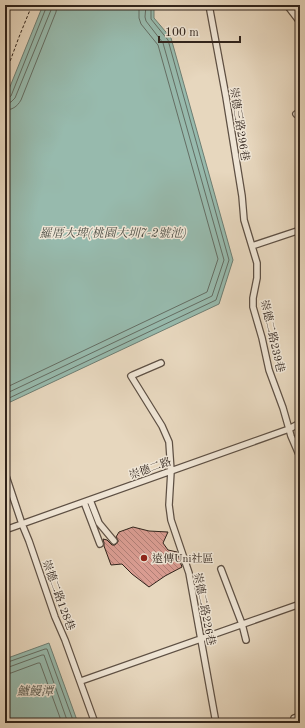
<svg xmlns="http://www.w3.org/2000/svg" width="305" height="728" font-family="'Old Standard TT','Noto Serif TC',serif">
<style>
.water{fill:#97baad;stroke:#6e7e73}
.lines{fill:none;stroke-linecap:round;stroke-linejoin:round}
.shore{stroke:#646e64;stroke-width:1}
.building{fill:url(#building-back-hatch);stroke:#30231b}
.minor-casing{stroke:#5e5044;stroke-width:8}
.path{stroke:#30231b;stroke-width:1;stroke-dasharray:3 2;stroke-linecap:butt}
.minor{stroke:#efe5d5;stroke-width:5.5}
.poi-dot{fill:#8f2418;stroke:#efe5d5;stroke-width:1.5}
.labels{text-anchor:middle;stroke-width:3;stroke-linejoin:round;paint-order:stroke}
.street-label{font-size:11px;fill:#30231b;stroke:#efe5d5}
.poi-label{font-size:11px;fill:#30231b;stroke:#efe5d5;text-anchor:start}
.water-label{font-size:12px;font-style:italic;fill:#4f5047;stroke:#efe5d5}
</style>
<defs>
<pattern id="building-back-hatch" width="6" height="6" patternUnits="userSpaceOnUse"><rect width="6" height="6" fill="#d99c91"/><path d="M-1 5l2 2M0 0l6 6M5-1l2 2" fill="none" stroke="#b07f76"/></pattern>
</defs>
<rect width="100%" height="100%" fill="#e7d7be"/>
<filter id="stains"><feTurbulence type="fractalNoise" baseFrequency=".005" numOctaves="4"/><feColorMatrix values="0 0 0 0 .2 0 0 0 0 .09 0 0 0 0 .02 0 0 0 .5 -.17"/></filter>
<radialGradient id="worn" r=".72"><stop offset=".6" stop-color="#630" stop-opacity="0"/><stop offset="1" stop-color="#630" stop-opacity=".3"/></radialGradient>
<!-- water -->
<path class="water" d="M43,5H154V18L171,38L233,260L219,304L6,404H5V99Z
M49,643L78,723H5V659Z"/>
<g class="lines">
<!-- shore -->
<path class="shore" d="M5,99L8,98L11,96L46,8V5
M5,104L11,102L15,98L51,10V5
M5,110C12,110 17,107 21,100L56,12L57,5
M5,388L207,292L218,259L158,45L141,24L139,18V5
M5,394L212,296L224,260L163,43L146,21L145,17L146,5
M5,400L216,300L229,260L168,40L151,19V5
M5,662H8L45,649H47L74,723
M5,668L9,667L42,655H44L68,723
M5,674L11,673L38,663H40L62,723"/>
</g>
<!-- building -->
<path class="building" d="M133,527L149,531L168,532L163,543L168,550L177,552L182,567L165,576L149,587L132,574L122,564L111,565L104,546V543L103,539L107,540L112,545H115L118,542V540L116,537L119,532Z"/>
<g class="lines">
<!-- minor casing -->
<g class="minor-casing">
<path id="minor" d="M209,5L226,97L242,196L244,220L257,263V278L253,298V307L262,338L269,370L283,408L291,436L300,457
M287,5L300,22
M296,114L300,112
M252,246L300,230
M161,363L133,375L131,376L162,426L169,442L171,471L169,505L171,520L189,573L216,723
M5,473L22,524L29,541L55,617L65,640L95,723
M90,500L99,523L114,541
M84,502L100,544
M5,530L289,429L300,423
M221,569L242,624L246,640
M81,681L300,604
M293,723L294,718L300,716"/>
</g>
<!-- path -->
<path class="path" d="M5,75L19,37L32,5"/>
<!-- minor -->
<use href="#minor" class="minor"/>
</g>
<!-- markers -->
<circle class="poi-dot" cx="144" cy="558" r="4"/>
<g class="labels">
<!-- street labels -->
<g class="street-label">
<text transform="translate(240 124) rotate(81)" y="4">崇德三路296巷</text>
<text transform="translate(273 336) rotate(77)" y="4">崇德二路239巷</text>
<text transform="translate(150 468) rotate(-20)" y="4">崇德二路</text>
<text transform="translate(59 595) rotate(70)" y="4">崇德二路128巷</text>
<text transform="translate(205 609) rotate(79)" y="4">崇德二路226巷</text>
</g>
<!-- poi labels -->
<g class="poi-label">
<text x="152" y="562">遠傳Uni社區</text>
</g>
<!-- water labels -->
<g class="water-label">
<text x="113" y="237">羅厝大埤(桃園大圳7-2號池)</text>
<text x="35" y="695">鱸鰻潭</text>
</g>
</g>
<!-- margin -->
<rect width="305" height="728" fill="none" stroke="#e7d7be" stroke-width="20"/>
<rect x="6" y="6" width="293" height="716" fill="none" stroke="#30231b" stroke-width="2"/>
<rect x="10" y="10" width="285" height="708" fill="none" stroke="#30231b"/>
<!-- scale -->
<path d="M159 36v6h81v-6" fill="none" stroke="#30231b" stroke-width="2"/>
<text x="165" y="36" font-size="12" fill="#30231b" stroke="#efe5d5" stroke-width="3" paint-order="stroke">100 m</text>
<rect width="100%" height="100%" filter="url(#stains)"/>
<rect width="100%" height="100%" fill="url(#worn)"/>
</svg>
